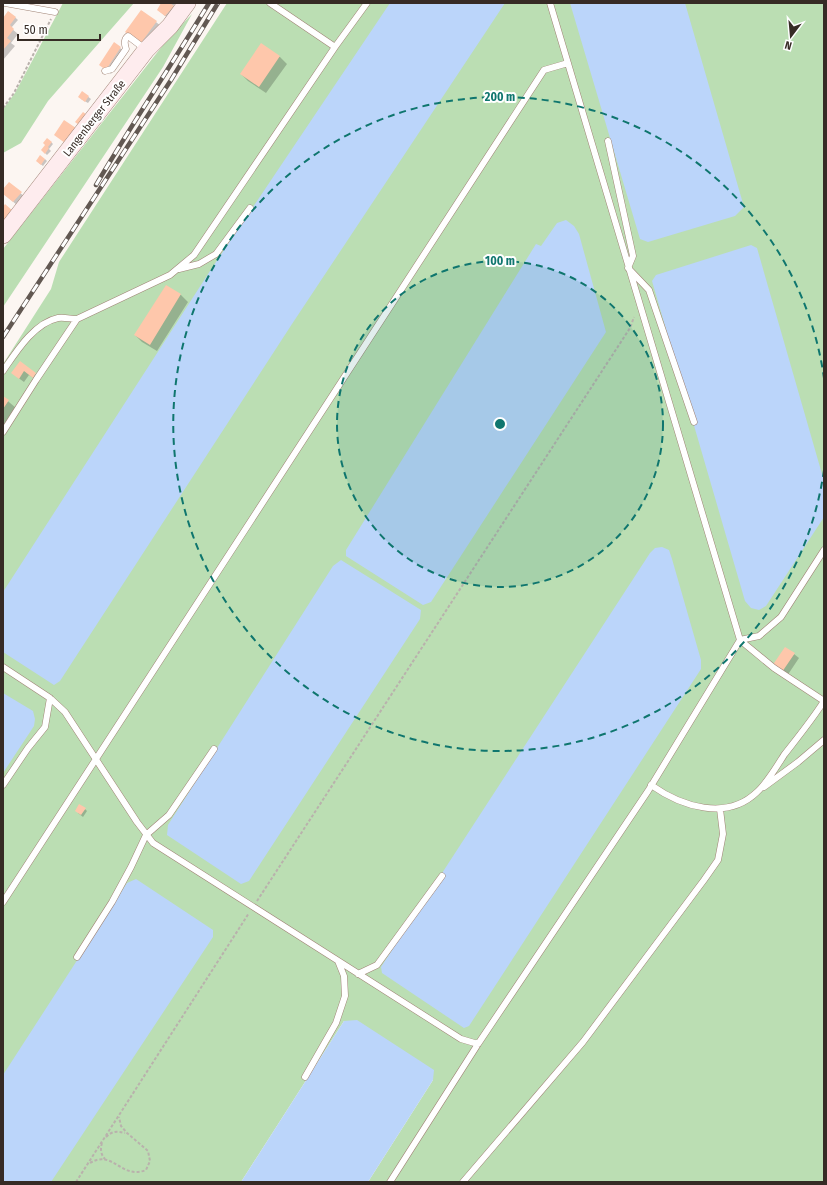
<svg xmlns="http://www.w3.org/2000/svg" width="827" height="1185" font-family="'Fira Sans Condensed',sans-serif">
<style>
.green{fill:#bbdeb3}
.water{fill:#bbd5fa}
.shadow{fill:#0003}
.building{fill:#fec7ab}
.lines{fill:none;stroke-linecap:round;stroke-linejoin:round}
.lane-casing{stroke:#a08476;stroke-width:7}
.secondary-casing{stroke:#a08476;stroke-width:18}
.path{stroke:#b9b1ac;stroke-width:2;stroke-dasharray:3 2;stroke-linecap:butt}
.lane{stroke:#fff;stroke-width:6}
.secondary{stroke:#feecee;stroke-width:17}
.rail-casing{stroke:#625852;stroke-width:4.5}
.rail{stroke:#fff;stroke-width:3;stroke-dasharray:9;stroke-linecap:butt}
.ring{fill:none;stroke:#0f766e;stroke-width:2;stroke-dasharray:7 5}
.labels{text-anchor:middle;stroke-width:4;stroke-linejoin:round;paint-order:stroke}
.street-label{font-size:11px;fill:#362b25;stroke:#fff}
.centre{fill:#0f766e;stroke:#fff;stroke-width:2}
.ring-label{font-size:12px;text-anchor:middle;font-weight:bold;fill:#0f766e;stroke:#fff;stroke-width:4;stroke-linejoin:round;paint-order:stroke}
</style>
<rect width="100%" height="100%" fill="#fcf6f2"/>
<!-- green -->
<path class="green" d="M63,3H134L48,101L21,143L3,153V109L15,93Z
M227,3H824V1182H368L433,1080L344,1021L241,1182H3V364L51,289L59,262Z
M192,14L163,67L3,307V249L167,40Z"/>
<!-- water -->
<path class="water" d="M390,3H505L292,324L60,681L54,685L3,652V592L210,271Z
M570,3H685L744,207L735,216L648,242L640,239Z
M566,220L574,226L579,234L606,332L431,602L423,605L346,556V550L536,244L541,246L557,223Z
M751,245L757,248L824,481V517L766,606L759,610L751,608L745,601L652,281L656,275Z
M662,547L669,550L672,559L701,660V669L469,1026L464,1028L382,973L381,967L650,553L655,548Z
M341,560L421,610L420,619L249,881L241,884L167,835L168,825L333,566Z
M3,693L33,711L35,719L34,726L3,773Z
M136,879L213,930V937L51,1182H3V1075L127,883Z
M357,1020L434,1070L433,1080L368,1182H241L344,1021Z"/>
<!-- shadow -->
<path class="shadow" d="M162,3H176L173,6L178,11L170,20L158,10Z
M142,11L161,26L146,47L131,36Z
M9,12L18,20L11,28L18,34L11,43L15,46L3,60V19Z
M115,44L125,52L111,74L105,70Z
M261,45L280,57L287,64L266,93L248,81L241,74Z
M82,92L91,99L88,103L81,99Z
M51,142L53,144L49,149L51,151L47,155L42,150Z
M45,159L47,161L43,166L39,163Z
M9,183L26,198L18,206L3,193V190Z
M166,286L181,295L188,302L157,351L142,342L135,335Z
M20,363L40,378L38,381L29,375L24,382L17,377Z
M3,397L16,408L3,426Z
M794,654L799,658L787,676L778,670Z
M85,809L87,811L83,817L78,813Z"/>
<!-- building -->
<path class="building" d="M161,3H170L174,6L165,16L157,10Z
M141,10L157,21L141,43L125,32Z
M8,11L16,17L10,25L14,29L7,38L11,41L3,50V18Z
M114,42L121,47L106,70L99,65Z
M261,43L280,56L259,87L240,74Z
M82,91L89,96L85,102L78,97Z
M83,112L87,115L79,125L75,122Z
M64,120L76,128L65,143L54,135Z
M47,138L52,142L48,147L49,148L45,154L41,150L45,145L43,143Z
M40,155L45,159L41,165L36,161Z
M9,182L22,192L13,202L3,194V189Z
M5,204L13,211L3,223V207Z
M166,285L181,294L150,345L134,335Z
M20,361L36,373L33,378L24,371L19,379L11,373Z
M3,396L9,400L3,409Z
M785,647L795,653L782,672L772,666Z
M79,804L86,808L81,815L75,811Z"/>
<g class="lines">
<!-- lane casing -->
<g class="lane-casing">
<path id="lane" d="M5,3L55,12
M270,3L335,47
M105,71L112,69L126,49C125,45 123,40 128,36L145,49
M608,141L633,256L628,268L649,290L694,422
M179,269L199,264L216,254L250,208
M3,371C16,352 34,323 58,318C64,317 71,319 77,319
M3,432L36,380L77,319L170,275L194,255L335,47L367,3
M740,640L759,636L781,617L824,550
M740,640L774,668L824,701
M3,667L50,698L65,712L137,822L153,843L461,1039L478,1044
M3,785L28,748L45,727L50,698
M651,785C682,807 727,821 757,792C767,783 777,766 784,755C798,737 812,720 824,701
M764,787L798,762L824,740
M3,902L544,70L568,63
M77,957L112,902L131,867L146,835L169,815L214,749
M358,974L377,965L442,876
M305,1077L336,1023L345,996L344,976L338,961
M390,1182L478,1044L648,791L740,640L550,3
M463,1182L583,1042L704,880L718,860L723,834L720,809"/>
</g>
<!-- secondary casing -->
<g class="secondary-casing">
<path id="secondary" d="M3,235L146,50L170,26L187,3"/>
</g>
<!-- path -->
<path class="path" d="M3,108L14,93L51,19
M257,901L630,328L634,317
M106,1137C112,1131 117,1131 125,1133
M102,1143C100,1149 101,1155 105,1159
M90,1163C113,1149 121,1180 146,1170L150,1161L148,1151L127,1133L121,1126L119,1117
M76,1182L249,913"/>
<!-- lane -->
<use href="#lane" class="lane"/>
<!-- secondary -->
<use href="#secondary" class="secondary"/>
<!-- rail casing -->
<g class="rail-casing">
<path id="rail" d="M96,185C132,124 172,64 209,3
M3,337L171,80L218,3"/>
</g>
<!-- rail -->
<use href="#rail" class="rail"/>
</g>
<!-- distance rings -->
<circle cx="500" cy="424" r="163" fill="#0f766e" fill-opacity=".12"/>
<g class="ring">
<circle cx="500" cy="424" r="163"/>
<path d="M824 470A327 327 0 1 1 824 378"/>
</g>
<g class="labels">
<!-- street labels -->
<g class="street-label">
<text transform="translate(94 118) rotate(-52)" y="4">Langenberger Straße</text>
</g>
</g>
<circle cx="500" cy="424" r="6" class="centre"/>
<g class="ring-label">
<text x="500" y="101">200 m</text>
<text x="500" y="265">100 m</text>
</g>
<!-- border -->
<rect width="827" height="1185" fill="none" stroke="#362b25" stroke-width="8"/>
<!-- north arrow -->
<g transform="translate(791 36) rotate(196)" stroke="#ffffff" stroke-width="3" paint-order="stroke">
<path d="M0-3L7 15L0 10L-7 15Z" fill="#362b25"/>
<text y="-6" font-size="11" font-weight="bold" text-anchor="middle" fill="#362b25">N</text>
</g>
<!-- scale -->
<path d="M18 34v6h82v-6" fill="none" stroke="#362b25" stroke-width="2"/>
<text x="24" y="34" font-size="12" fill="#362b25" stroke="#ffffff" stroke-width="3" paint-order="stroke">50 m</text>
</svg>
